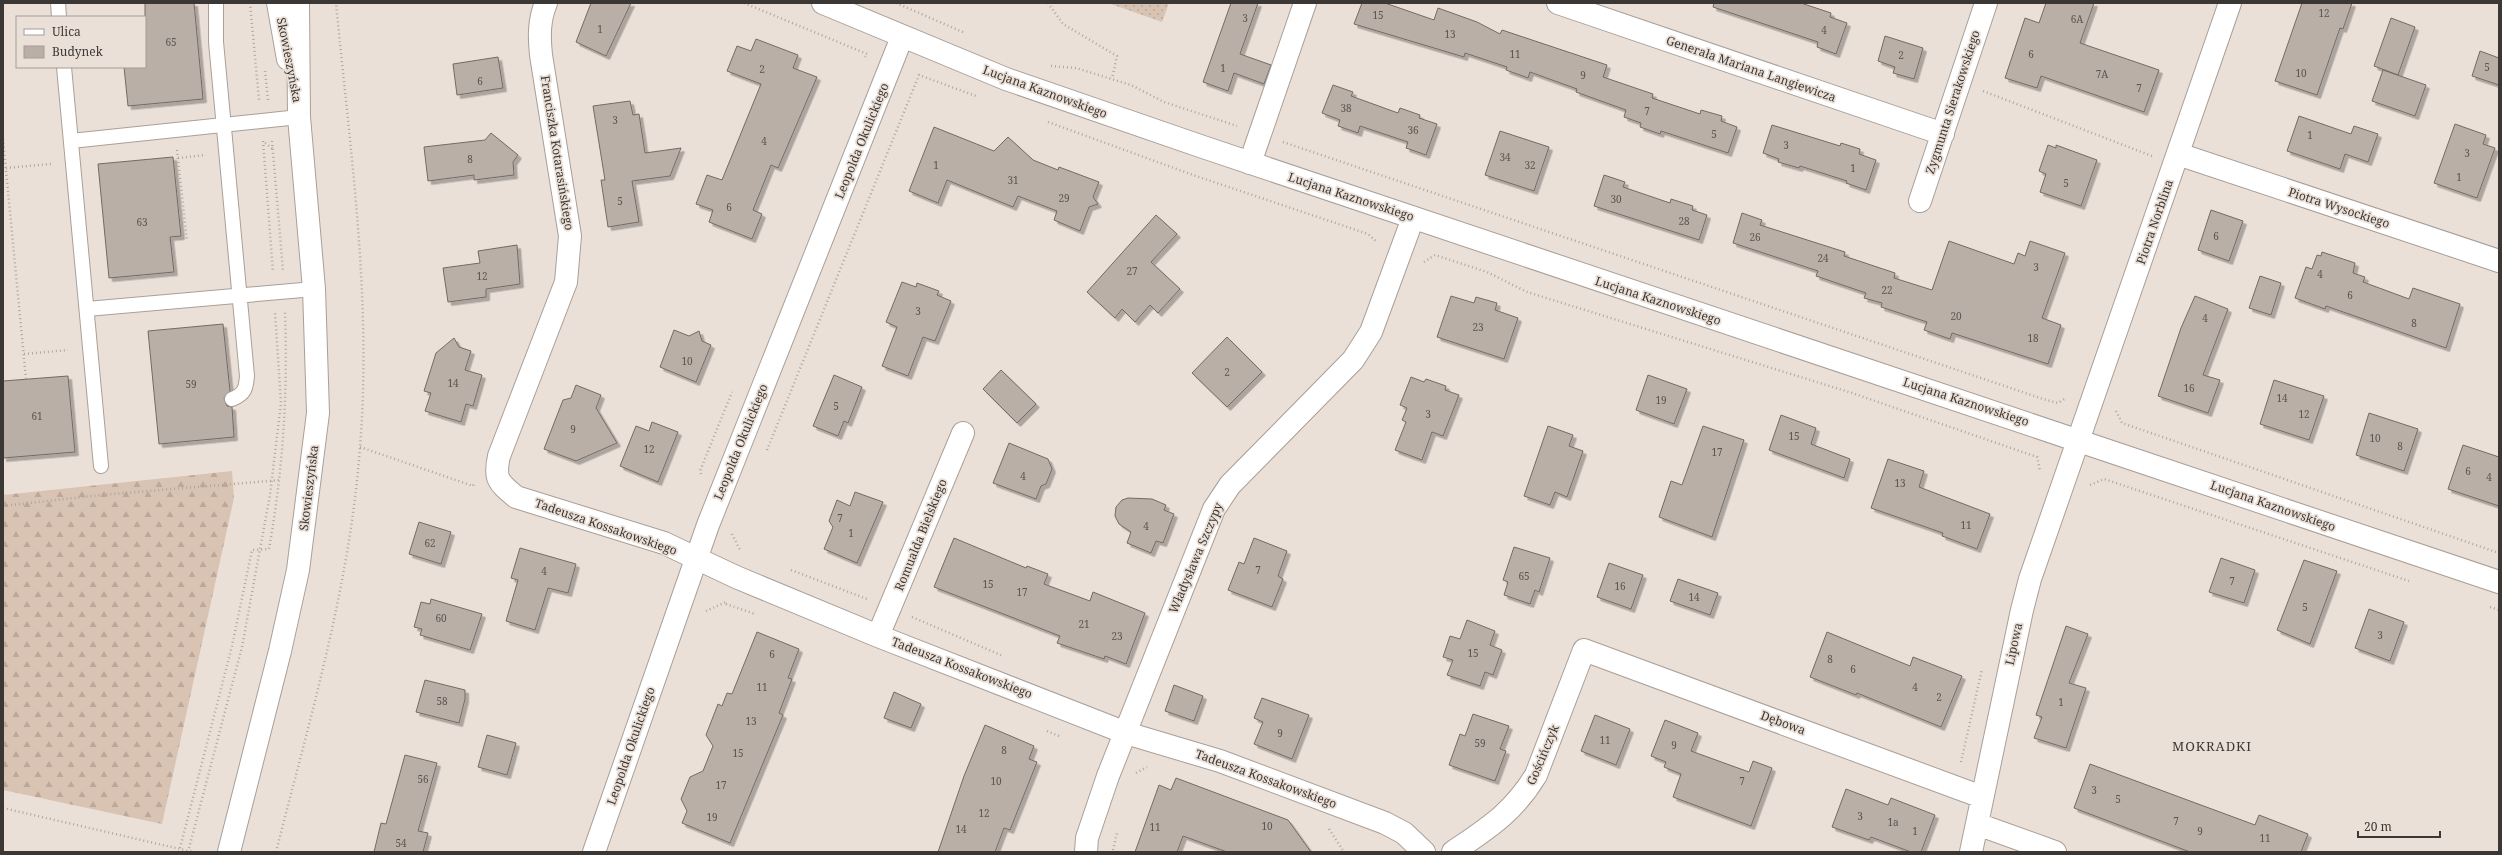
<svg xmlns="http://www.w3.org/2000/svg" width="2502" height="855" font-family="'Noto Serif',serif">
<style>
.green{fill:url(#green-dots)}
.forest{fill:url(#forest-firs)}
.building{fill:#b9afa7;stroke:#746a63;filter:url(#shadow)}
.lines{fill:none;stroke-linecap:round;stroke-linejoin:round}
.service-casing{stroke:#a99f97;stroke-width:16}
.minor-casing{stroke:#a99f97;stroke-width:24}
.tertiary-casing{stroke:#a99f97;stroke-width:24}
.path{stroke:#afa6a0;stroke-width:2.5;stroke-dasharray:1 3;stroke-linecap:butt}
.service{stroke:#fff;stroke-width:14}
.minor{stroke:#fff;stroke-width:22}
.tertiary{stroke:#fff;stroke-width:22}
.labels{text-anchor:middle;stroke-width:3.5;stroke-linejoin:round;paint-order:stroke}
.number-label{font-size:10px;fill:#5a5551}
.street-label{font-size:12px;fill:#3b3734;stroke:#ebe0d8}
.neighbourhood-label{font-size:13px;letter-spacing:1px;fill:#3b3734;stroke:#ebe0d8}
</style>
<defs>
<pattern id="green-dots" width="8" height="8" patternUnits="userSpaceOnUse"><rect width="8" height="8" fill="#d9c3b3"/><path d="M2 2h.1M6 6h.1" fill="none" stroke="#bba89b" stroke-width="1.8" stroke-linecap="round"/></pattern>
<pattern id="forest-firs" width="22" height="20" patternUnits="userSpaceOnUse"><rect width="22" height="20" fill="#d9c3b3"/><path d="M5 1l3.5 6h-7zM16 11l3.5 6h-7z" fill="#bba89b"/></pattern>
<filter id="shadow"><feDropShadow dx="3.5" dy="3.5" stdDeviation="0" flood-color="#0004"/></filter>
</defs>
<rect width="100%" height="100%" fill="#ebe0d8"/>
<!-- green -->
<path class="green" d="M1108,3H1169L1162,22Z"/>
<!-- forest -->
<path class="forest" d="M232,471L234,498L162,824L3,790V495Z"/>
<!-- building -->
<path class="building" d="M145,3H194L203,99L128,106L124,67H145Z
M591,3H631L606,56L576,42Z
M1231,3H1258L1240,54L1271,65L1264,84L1234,73L1228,91L1203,82Z
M1362,3H1385L1434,20L1438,8L1477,22L1500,34L1502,30L1607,65L1603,77L1653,94L1652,98L1700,114L1701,110L1722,116L1721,121L1737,127L1728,153L1661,131L1660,134L1640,127L1641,123L1624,117L1626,110L1576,92L1577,89L1530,72L1528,78L1506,70L1507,67L1465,53L1464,57L1354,24Z
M1714,3H1801L1831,13L1830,17L1847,23L1836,54L1817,47L1818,42L1713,7Z
M2046,3H2094L2080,43L2159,70L2144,112L2041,76L2037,88L2005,78L2025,18L2039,23Z
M2302,3H2352L2343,29L2340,28L2317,95L2275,81Z
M2391,18L2415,27L2398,75L2374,66Z
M1885,36L1923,48L1914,79L1893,73L1895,67L1878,61Z
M756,39L798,55L793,68L817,77L778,168L771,165L753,210L762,214L752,239L709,222L713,210L696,204L707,175L722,180L761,84L727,71L737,46L751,51Z
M2480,51L2499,58V85L2472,76Z
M498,57L503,88L457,95L453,64Z
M2383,70L2426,85L2415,116L2372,101Z
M1333,85L1353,92L1351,96L1398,113L1400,108L1420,115L1419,118L1437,124L1426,155L1406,148L1408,142L1360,126L1358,133L1338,126L1340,120L1322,113Z
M630,101L633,115L639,114L645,153L681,148L670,176L632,181L639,222L608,227L601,180H605L593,106Z
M2299,116L2351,134L2354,126L2378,134L2368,162L2345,154L2340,169L2287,151Z
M2455,124L2486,135L2483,144L2495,148L2477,198L2434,183Z
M1772,125L1840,146L1841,143L1860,149L1859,154L1876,160L1866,190L1846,183L1847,181L1800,166L1799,168L1778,162L1779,159L1763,153Z
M934,127L994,151L1008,137L1033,160L1058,170L1059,167L1099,182L1093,197L1098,204L1089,207L1080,231L1054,220L1057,211L1018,196L1013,207L947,180L938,203L909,191Z
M1500,131L1549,147L1534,191L1485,175Z
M491,133L518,155L513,162L514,175L474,180V175L428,181L424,147L485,140Z
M2048,145L2056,148V145L2097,160L2081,206L2040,192L2046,174L2039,171Z
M173,157L181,236L170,237L174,272L109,278L98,164Z
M1604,175L1625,182L1623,187L1670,203L1671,199L1693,206L1692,210L1707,215L1699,240L1594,206Z
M2211,210L2243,221L2229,261L2198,250Z
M1742,213L1762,220L1760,225L1845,252L1844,256L1895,273L1894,278L1932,290L1949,241L2014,264L2018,253L2025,256L2030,241L2065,253L2042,318L2061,325L2048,364L1952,333L1950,339L1924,330L1927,322L1881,307L1882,303L1864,298L1866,293L1816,276L1818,271L1733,243Z
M1156,215L1177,234L1151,262L1180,289L1158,313L1150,305L1135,322L1122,309L1115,318L1087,292Z
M517,245L520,284L486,289V297L448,302L443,268L480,263L478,251Z
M2322,252L2355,263L2353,273L2365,277L2363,282L2409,299L2413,288L2460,304L2446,348L2326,306L2325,309L2295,298L2306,267L2312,269L2317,255L2321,256Z
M2260,276L2281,283L2271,315L2249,308Z
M902,282L916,287L917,283L939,291L937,295L951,301L935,341L923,337L908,376L882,366L897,327L886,322Z
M1451,296L1474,303L1476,297L1497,303L1495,310L1518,318L1504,359L1437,337Z
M2195,296L2228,309L2203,375L2220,380L2208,413L2158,396L2181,328Z
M223,324L230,391L224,398L227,406L232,407L234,437L159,444L148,331Z
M674,330L689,336L699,331L702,341L711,345L696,382L660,367Z
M1227,337L1262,372L1227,407L1192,373Z
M454,338L459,347L471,351L465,370L482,375L473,406L466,404L461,422L425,411L431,393L424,391L436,353Z
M1001,370L1036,404L1017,423L983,389Z
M834,375L862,387L848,423L844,421L838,436L813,426Z
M1648,375L1687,389L1674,424L1636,410Z
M68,376L75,452L3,458V381Z
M1411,377L1424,382L1426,379L1446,386L1445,390L1459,395L1443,436L1432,432L1422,460L1395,450L1406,422L1402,420L1407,408L1400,405Z
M2274,380L2324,396L2309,440L2260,424Z
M576,385L601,395L596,408L617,443L576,461L544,449L563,400L571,398Z
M2369,413L2418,429L2404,471L2356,455Z
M1781,415L1816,428L1811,444L1850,459L1844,478L1769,450Z
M652,422L678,432L658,482L620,466L636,426L649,431Z
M1548,426L1573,435L1569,446L1583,451L1567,497L1555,492L1550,505L1524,496Z
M1703,426L1744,440L1712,537L1659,517L1671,481L1682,485Z
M1009,443L1048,459L1052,469L1046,484L1041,486L1036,499L993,483Z
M2463,445L2499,457V506L2448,489Z
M1888,459L1924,471L1919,487L1990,514L1977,549L1945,537L1942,536L1943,533L1871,508Z
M855,492L883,502L857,563L824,549L833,527L829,521L837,500L850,506Z
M1128,498L1152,499L1166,505L1164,510L1174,514L1163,543L1156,541L1151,553L1127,543L1131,532L1119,524L1115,516L1116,507L1122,500Z
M419,522L451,532L441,564L409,554Z
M954,538L1026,568L1027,566L1048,574L1044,584L1090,601L1093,592L1145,613L1126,664L1105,656L1104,659L1057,643L1060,636L934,587Z
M1254,538L1287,551L1278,576L1283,579L1272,607L1228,590L1239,562L1244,564Z
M1514,547L1550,558L1539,592L1535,590L1530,604L1504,595L1508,582L1503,580Z
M520,548L576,564L568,593L548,588L535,630L506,621L518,580L511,578Z
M2221,558L2255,570L2244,603L2209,592Z
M2304,560L2337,571L2310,644L2277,630Z
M1609,563L1643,575L1631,609L1597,597Z
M1678,579L1718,593L1710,615L1670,601Z
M431,599L482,614L470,650L420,635L422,629L414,627L421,602L430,604Z
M2369,609L2404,622L2390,661L2355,648Z
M1467,620L1495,631L1490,645L1502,650L1493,675L1485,672L1480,686L1447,675L1453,660L1443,657L1450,636L1460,639Z
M2066,626L2088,634L2069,683L2086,688L2066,748L2034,738L2042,717L2036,715Z
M757,632L799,649L788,678L792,679L779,713L783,715L730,843L682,823L687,811L681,799L690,777L703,771L713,746L706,735L718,704L722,706L727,693L732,694Z
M1827,632L1910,666L1913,657L1962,676L1941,727L1857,693L1856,695L1810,677Z
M425,680L465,690V699L459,723L416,712Z
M1174,685L1203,696L1194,721L1165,711Z
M894,692L921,704L911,728L884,718Z
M1262,698L1309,715L1292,759L1254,744L1263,722L1254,718Z
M1473,714L1509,726L1500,749L1506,751L1495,781L1449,765L1460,734L1465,736Z
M1595,715L1630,729L1616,765L1581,751Z
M1665,720L1698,733L1691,751L1749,772L1753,761L1772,768L1751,826L1673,797L1681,774L1664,767L1666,762L1651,756Z
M985,725L1034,746L1029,759L1037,762L1010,830L1004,828L995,852H938L964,776Z
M487,735L516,743L507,775L478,767Z
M405,755L437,763L418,831L428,833L423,852H374L381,823L386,824Z
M2090,764L2255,825L2259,815L2308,834L2301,852H2190L2074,808Z
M1176,778L1288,820L1311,852H1227L1183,836L1177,852H1135L1159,785L1171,790Z
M1846,789L1888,805L1891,798L1935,815L1921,852H1911L1871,837L1869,840L1832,827Z"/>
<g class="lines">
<!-- service casing -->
<g class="service-casing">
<path id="service" d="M58,3L59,17
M216,3V42L247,376C246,388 245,394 232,399
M64,67L101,466
M71,141L299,117
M87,309L314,289"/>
</g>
<!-- minor casing -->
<g class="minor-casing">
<path id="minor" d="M546,3C539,20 539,36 541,55L570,236L566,282L499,456C494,479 498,482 516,497L664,543L736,577L878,636L1126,733L1220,761L1385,823L1404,833L1424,852
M1558,3L1943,134
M2178,154L2499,261
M1250,163L1305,3
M1920,201L1986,3
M878,636L963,433
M1977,824L2055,852
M594,852L708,525L902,37
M1086,852L1087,838L1108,776L1214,509L1230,485L1353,360L1371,332L1413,218
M1453,852C1488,828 1513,813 1536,775L1584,650L1982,797
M1971,852L2022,610L2030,579L2230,3"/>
</g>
<!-- tertiary casing -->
<g class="tertiary-casing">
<path id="tertiary" d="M278,3L288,59
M823,3L1006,79L1203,147L2499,582
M229,852L280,651L298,570L318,413L314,289L299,117L298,3"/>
</g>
<!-- path -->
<path class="path" d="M250,3L259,100
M744,3L867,54L865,57
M896,3L965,33
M1048,3L1063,24L1117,56L1112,79
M1051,66L1076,68L1131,85L1164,102L1237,126
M265,71L268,100
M1983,91L2152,156
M1048,122L1193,175L1368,234L1377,242
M3,139L26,379
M263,141L273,272
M272,141L283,271
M1283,142L2043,399L2058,403L2066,398
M265,143L273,149
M177,150L187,241
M178,158L206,155
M6,168L51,164
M1424,262L1435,255L1487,272L1527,292L1852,393L2037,457L2040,471
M24,354L68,350
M2116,411L2122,423L2499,553
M360,447L473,486L474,483
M767,450L919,75L976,96
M701,474L700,471L732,392
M2090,485L2104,479L2409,581
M3,506L100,495L281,480
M732,534L740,550
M791,570L867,599
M726,604L755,614
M2490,607L2499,610
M706,611L726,602
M912,617L1003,656
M1047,731L1059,736
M1961,762L1982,669
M1136,773L1147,767
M3,808L193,852
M1329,829L1344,852
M1113,850L1117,833
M179,852L232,646L252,550L269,549C283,470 288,393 285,312
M188,852L242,647L270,495L281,403L275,312
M276,852C310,718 350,585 360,447C372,299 350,150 336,3"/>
<!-- service -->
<use href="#service" class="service"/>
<!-- minor -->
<use href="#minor" class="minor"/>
<!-- tertiary -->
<use href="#tertiary" class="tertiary"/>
</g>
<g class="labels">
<!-- number labels -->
<g class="number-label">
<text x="2324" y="17">12</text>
<text x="1378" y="19">15</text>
<text x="1245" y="22">3</text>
<text x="2077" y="23">6A</text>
<text x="600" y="33">1</text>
<text x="1824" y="34">4</text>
<text x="1450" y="38">13</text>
<text x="171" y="46">65</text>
<text x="1515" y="58">11</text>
<text x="2031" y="58">6</text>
<text x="1901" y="59">2</text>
<text x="2487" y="71">5</text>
<text x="1223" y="72">1</text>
<text x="762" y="73">2</text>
<text x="2301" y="77">10</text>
<text x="2102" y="78">7A</text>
<text x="1583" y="79">9</text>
<text x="480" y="85">6</text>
<text x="2139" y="92">7</text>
<text x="1346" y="112">38</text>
<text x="1647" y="115">7</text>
<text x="615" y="124">3</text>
<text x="1413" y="134">36</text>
<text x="1714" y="138">5</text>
<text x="2310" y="139">1</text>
<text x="764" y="145">4</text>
<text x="1786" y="149">3</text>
<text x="2467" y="157">3</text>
<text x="1505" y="161">34</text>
<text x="470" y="163">8</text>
<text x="936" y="169">1</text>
<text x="1530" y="169">32</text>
<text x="1853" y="172">1</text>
<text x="2459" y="181">1</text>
<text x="1013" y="184">31</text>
<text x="2066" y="187">5</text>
<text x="1064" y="202">29</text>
<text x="1616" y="203">30</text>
<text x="620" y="205">5</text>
<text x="729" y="211">6</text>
<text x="1684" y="225">28</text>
<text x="142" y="226">63</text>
<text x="2216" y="240">6</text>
<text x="1755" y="241">26</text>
<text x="1823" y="262">24</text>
<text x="2036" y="271">3</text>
<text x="1132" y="275">27</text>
<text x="2320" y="278">4</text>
<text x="482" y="280">12</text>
<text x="1887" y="294">22</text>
<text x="2350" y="299">6</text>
<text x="918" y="315">3</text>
<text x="1956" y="320">20</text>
<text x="2205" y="322">4</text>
<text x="2414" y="327">8</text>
<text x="1478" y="331">23</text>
<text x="2033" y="342">18</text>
<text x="687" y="365">10</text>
<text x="1227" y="376">2</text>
<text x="453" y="387">14</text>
<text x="191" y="388">59</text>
<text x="2189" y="392">16</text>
<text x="2282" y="402">14</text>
<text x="1661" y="404">19</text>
<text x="836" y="410">5</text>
<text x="1428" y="418">3</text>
<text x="2304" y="418">12</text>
<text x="37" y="420">61</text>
<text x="573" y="433">9</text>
<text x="1794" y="440">15</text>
<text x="2375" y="442">10</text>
<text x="2400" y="450">8</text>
<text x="649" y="453">12</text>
<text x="1717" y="456">17</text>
<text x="2468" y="475">6</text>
<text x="1023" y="480">4</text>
<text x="2489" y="481">4</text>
<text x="1900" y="487">13</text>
<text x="840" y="522">7</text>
<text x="1966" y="529">11</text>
<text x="1146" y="530">4</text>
<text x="851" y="537">1</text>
<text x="430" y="547">62</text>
<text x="1258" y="574">7</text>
<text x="544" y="575">4</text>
<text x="1524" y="580">65</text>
<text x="2232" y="585">7</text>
<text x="988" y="588">15</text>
<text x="1620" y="590">16</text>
<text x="1022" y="596">17</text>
<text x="1694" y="601">14</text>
<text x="2305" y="611">5</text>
<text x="441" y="622">60</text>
<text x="1084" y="628">21</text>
<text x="2380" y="639">3</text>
<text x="1117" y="640">23</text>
<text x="1473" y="657">15</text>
<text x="772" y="658">6</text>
<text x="1830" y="663">8</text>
<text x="1853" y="673">6</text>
<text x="762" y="691">11</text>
<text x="1915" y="691">4</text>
<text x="1939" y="701">2</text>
<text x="442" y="705">58</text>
<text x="2061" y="706">1</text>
<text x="751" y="725">13</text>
<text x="1280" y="737">9</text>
<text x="1605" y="744">11</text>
<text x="1480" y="747">59</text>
<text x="1674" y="749">9</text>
<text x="1004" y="754">8</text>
<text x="738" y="757">15</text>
<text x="423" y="783">56</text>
<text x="996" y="785">10</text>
<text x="1742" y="785">7</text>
<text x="721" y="789">17</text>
<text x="2094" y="794">3</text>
<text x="2118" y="803">5</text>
<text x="984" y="817">12</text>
<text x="1860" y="820">3</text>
<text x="712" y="821">19</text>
<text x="2176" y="825">7</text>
<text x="1893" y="826">1a</text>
<text x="1267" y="830">10</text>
<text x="1155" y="831">11</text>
<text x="961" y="833">14</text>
<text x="1915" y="835">1</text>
<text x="2200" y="835">9</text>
<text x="2265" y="842">11</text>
<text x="401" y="847">54</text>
</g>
<!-- street labels -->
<g class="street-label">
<text transform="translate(289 60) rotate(79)" y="4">Skowieszyńska</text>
<text transform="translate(1751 69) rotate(19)" y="4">Generała Mariana Langiewicza</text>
<text transform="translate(1045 92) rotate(20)" y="4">Lucjana Kaznowskiego</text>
<text transform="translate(1953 102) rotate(-72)" y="4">Zygmunta Sierakowskiego</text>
<text transform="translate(862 141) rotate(-68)" y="4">Leopolda Okulickiego</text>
<text transform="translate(557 153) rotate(81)" y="4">Franciszka Kotarasińskiego</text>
<text transform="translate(1351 197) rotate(18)" y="4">Lucjana Kaznowskiego</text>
<text transform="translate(2339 208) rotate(18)" y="4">Piotra Wysockiego</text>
<text transform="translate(2155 222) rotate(-71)" y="4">Piotra Norblina</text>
<text transform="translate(1658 301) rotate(18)" y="4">Lucjana Kaznowskiego</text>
<text transform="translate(1966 402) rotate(18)" y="4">Lucjana Kaznowskiego</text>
<text transform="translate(741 442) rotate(-68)" y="4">Leopolda Okulickiego</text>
<text transform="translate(309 488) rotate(-83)" y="4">Skowieszyńska</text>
<text transform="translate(2273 506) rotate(19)" y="4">Lucjana Kaznowskiego</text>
<text transform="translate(606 527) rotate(19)" y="4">Tadeusza Kossakowskiego</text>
<text transform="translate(921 535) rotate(-68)" y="4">Romualda Bielskiego</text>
<text transform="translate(1196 558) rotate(-67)" y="4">Władysława Szczypy</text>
<text transform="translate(2014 644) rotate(-78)" y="4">Lipowa</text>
<text transform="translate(962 668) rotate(21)" y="4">Tadeusza Kossakowskiego</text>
<text transform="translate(1783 723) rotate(20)" y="4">Dębowa</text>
<text transform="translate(631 746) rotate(-71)" y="4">Leopolda Okulickiego</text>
<text transform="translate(1543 755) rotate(-67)" y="4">Gościńczyk</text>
<text transform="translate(1266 779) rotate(20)" y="4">Tadeusza Kossakowskiego</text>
</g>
<!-- neighbourhood labels -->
<g class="neighbourhood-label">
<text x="2212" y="751">MOKRADKI</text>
</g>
</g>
<!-- border -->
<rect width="2502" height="855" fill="none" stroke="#3b3734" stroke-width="8"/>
<!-- legend -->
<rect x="16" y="16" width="130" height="52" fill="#ebe0d8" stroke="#a59c96"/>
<rect x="24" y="29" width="20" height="6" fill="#ffffff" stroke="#a59c96"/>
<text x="52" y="36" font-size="12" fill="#3b3734">Ulica</text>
<rect x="24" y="46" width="20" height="12" fill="#b9afa7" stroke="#a59c96"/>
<text x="52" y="56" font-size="12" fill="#3b3734">Budynek</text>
<!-- scale -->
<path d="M2358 831v6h82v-6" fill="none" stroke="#3b3734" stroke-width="2"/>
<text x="2364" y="831" font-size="12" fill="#3b3734" stroke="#ebe0d8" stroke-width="3" paint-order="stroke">20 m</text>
</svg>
